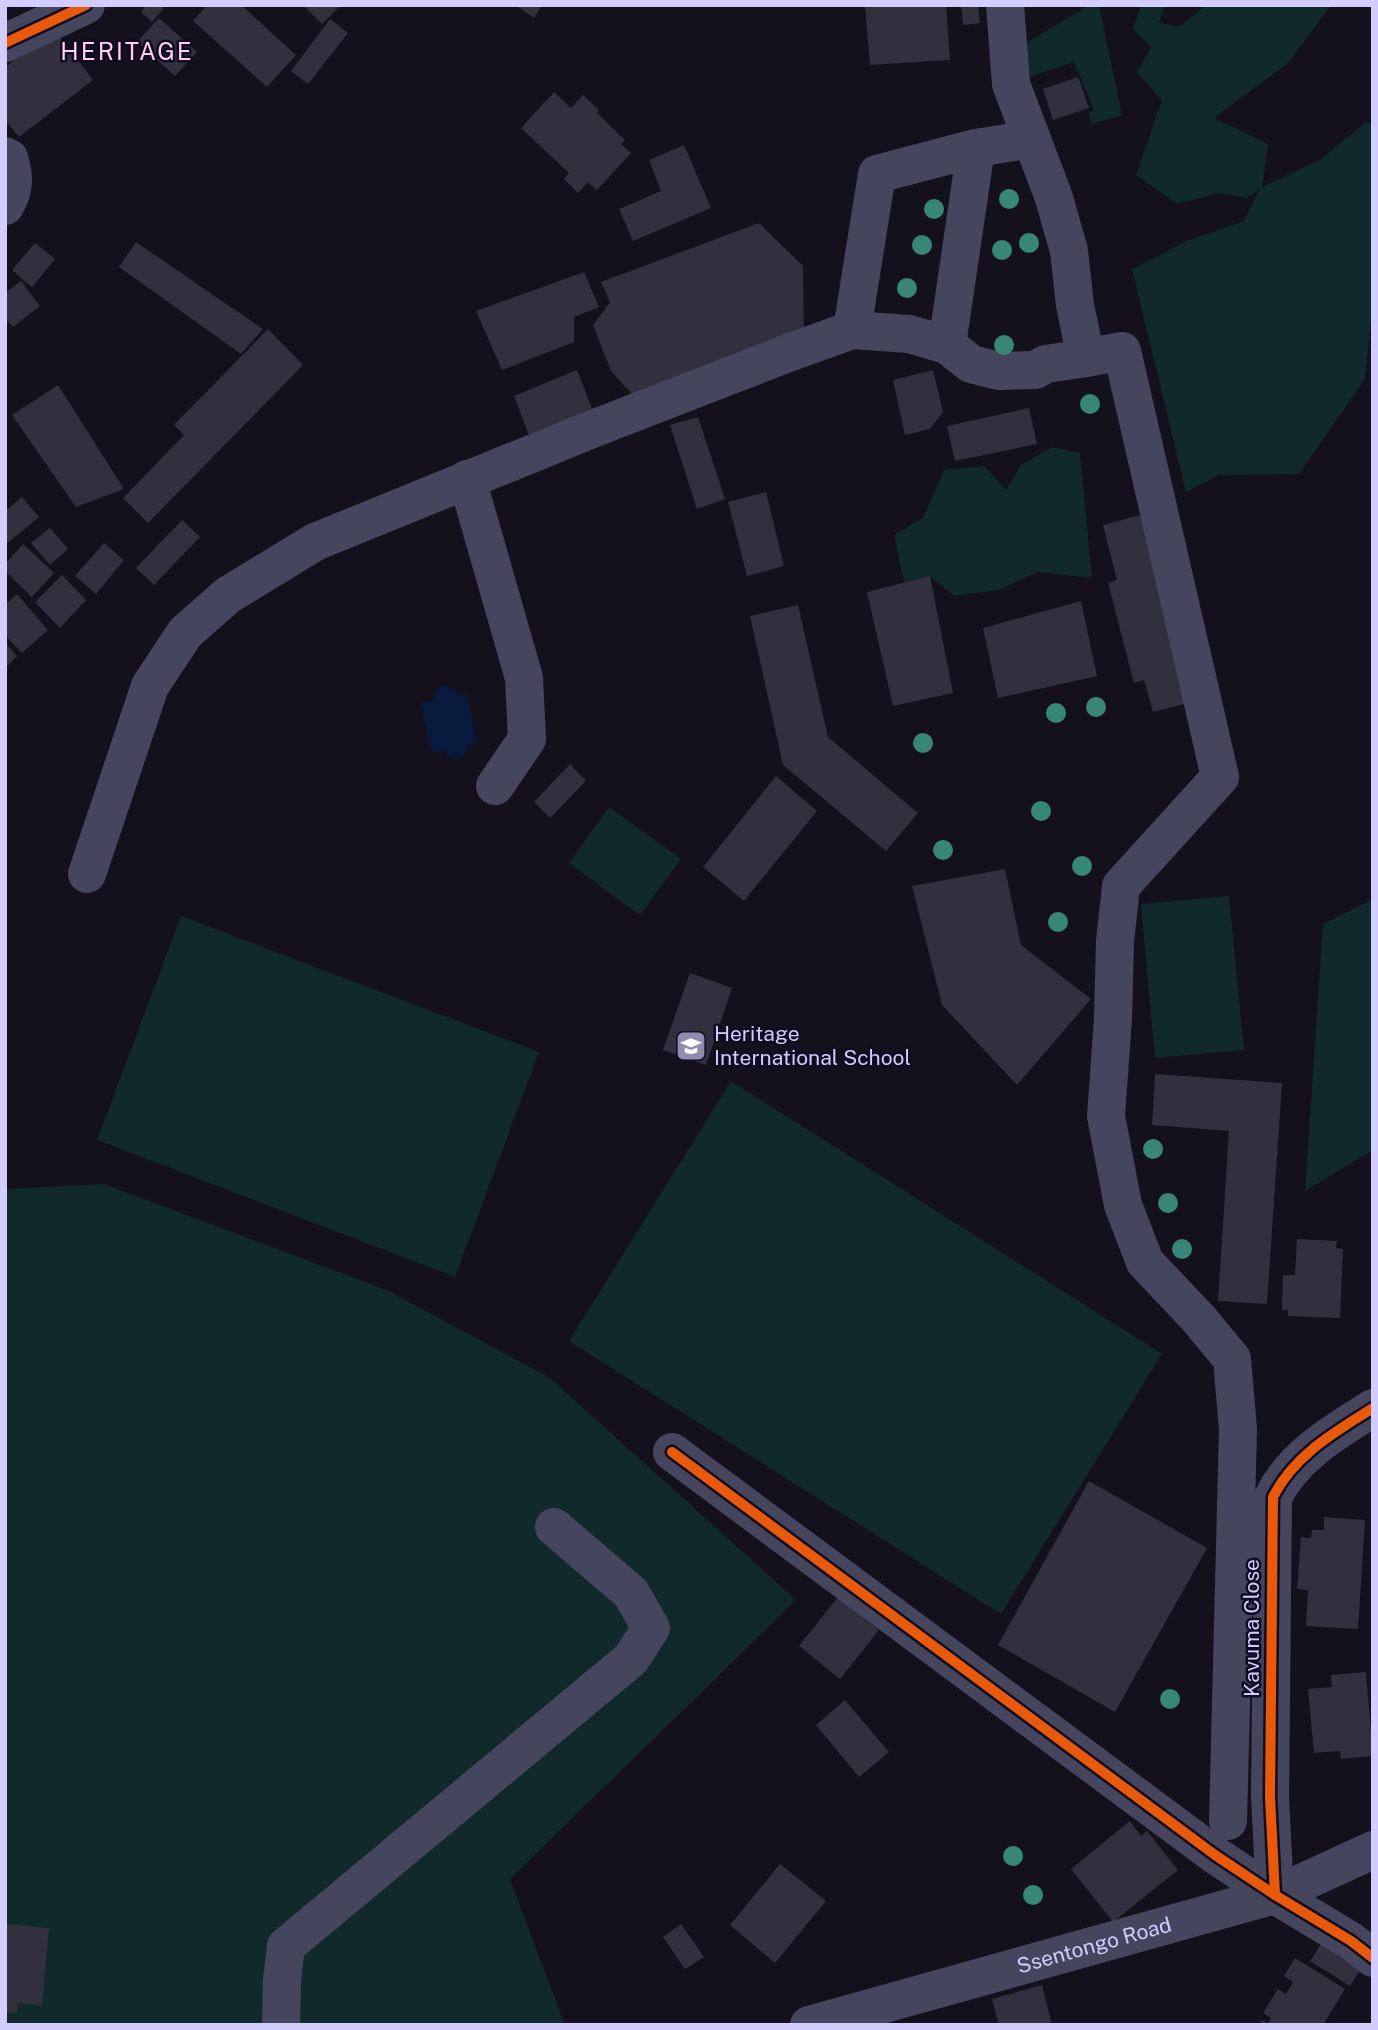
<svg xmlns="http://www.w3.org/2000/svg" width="1378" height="2030" font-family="'Public Sans',sans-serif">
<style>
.green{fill:#10292a}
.water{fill:#071a3e}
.building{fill:#322f3f}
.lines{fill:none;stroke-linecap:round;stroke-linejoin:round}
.minor{stroke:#46455e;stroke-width:38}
.cycleway-casing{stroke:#100c22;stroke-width:15}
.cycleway{stroke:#e8590c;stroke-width:10}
.tree{fill:#378678}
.labels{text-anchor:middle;stroke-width:5;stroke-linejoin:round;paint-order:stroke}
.poi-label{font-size:21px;fill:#d3cdff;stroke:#100c22;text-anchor:start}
.street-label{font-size:21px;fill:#d3cdff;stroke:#100c22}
.quarter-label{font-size:24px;letter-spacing:2px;fill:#ffcfed;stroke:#100c22}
</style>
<rect width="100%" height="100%" fill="#14111d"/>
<!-- green -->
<path class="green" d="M1090,5H1099L1122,115L1092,124L1088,113L1094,110L1074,62L1026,78L1016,49Z
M1142,5H1165L1159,22L1179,27L1206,5H1331L1288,63L1214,118L1268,144L1262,187L1320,160L1366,122L1373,124V300L1365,379L1299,474L1219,475L1186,492L1132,269L1187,241L1244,221L1260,189L1247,198L1220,193L1177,204L1136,175L1162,100L1137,72L1151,47L1133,29Z
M1052,447L1080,453L1092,578L1037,572L999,590L954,596L930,576L904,582L894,535L923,518L944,470L984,466L1006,490L1021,465Z
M609,807L681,859L640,915L569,863Z
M1229,896L1244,1050L1155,1058L1141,904Z
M1373,899V1150L1305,1191L1323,924Z
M181,916L539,1052L455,1277L97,1140Z
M731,1081L1162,1354L1001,1614L569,1341Z
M104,1184L387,1290L550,1378L796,1600L510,1879L565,2025H5V1189Z"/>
<!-- water -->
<path class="water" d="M447,686L454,689L458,696L467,694L477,743L468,745C466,761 452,763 443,750L431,752L421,703L434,701L435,693L440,687Z"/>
<!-- building -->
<path class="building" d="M146,5H161L164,8L152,22L141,12Z
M207,5H241L296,55L267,87L193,21Z
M303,5H341L322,24Z
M515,5H542L534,18Z
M882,5H946L950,60L870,65L865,6Z
M961,5H978L980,23L963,25Z
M159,18L197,52L175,76L137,42Z
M330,19L348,33L308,84L291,71Z
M52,26L93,80L19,137L5,120V68Z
M1078,77L1089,108L1053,120L1043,89Z
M554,92L571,108L583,95L599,110L597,113L625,140L621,144L631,153L597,190L588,182L578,193L564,179L569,173L521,128Z
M684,145L711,208L633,241L619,209L661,191L649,160Z
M759,223L803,266L804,339L639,402L611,371L593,325L610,302L601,282Z
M136,242L263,329L241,354L119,267Z
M35,243L55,259L32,287L12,270Z
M584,272L599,307L574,317V342L502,370L476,311Z
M21,281L40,306L13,327L5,318V293Z
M268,329L303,365L148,523L123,498L184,435L174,425Z
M577,370L593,411L530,438L514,396Z
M933,370L943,412L930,429L905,435L893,380Z
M58,385L124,489L76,507L12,415Z
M1029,408L1037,444L955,461L947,426Z
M698,417L725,499L697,509L670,425Z
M766,492L784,566L747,576L728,502Z
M22,497L39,517L5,545V511Z
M1151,512L1200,700L1153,712L1144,680L1134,683L1108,583L1117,580L1103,525Z
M182,520L200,537L154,585L136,568Z
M50,528L68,549L50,565L31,543Z
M104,543L124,560L96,594L75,576Z
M23,544L54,573L32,597L5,571V564Z
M62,575L86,600L60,628L35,602Z
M930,576L953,693L893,706L867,592Z
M17,594L48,630L22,653L5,635V605Z
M1081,601L1097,676L998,698L983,628Z
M798,605L828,737L918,813L886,851L783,765L750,616Z
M5,643L17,656L5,668Z
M570,764L586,781L550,818L534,802Z
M776,776L817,811L744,901L703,867Z
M1005,869L1021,945L1091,999L1017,1085L942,1005L912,886Z
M690,973L732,988L706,1065L663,1050Z
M1155,1074L1282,1083L1267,1304L1218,1301L1229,1131L1152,1125Z
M1297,1239L1337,1241L1336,1248L1343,1249L1340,1318L1288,1316V1310H1282L1283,1275H1295Z
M1089,1481L1207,1548L1115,1712L998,1645Z
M1324,1517L1365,1520L1358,1629L1306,1626L1308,1590L1297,1589L1301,1537L1311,1538L1312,1530H1324Z
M838,1597L879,1630L840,1679L799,1646Z
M1366,1672L1373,1756L1341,1759L1340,1751L1314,1753L1308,1689L1332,1687L1331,1675Z
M845,1700L889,1752L859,1777L816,1725Z
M1130,1821L1141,1836L1147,1831L1178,1870L1113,1922L1071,1869Z
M780,1864L826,1901L775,1963L730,1925Z
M5,1924L49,1928L42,2006L18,2003L17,2013L5,2012Z
M681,1924L704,1957L685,1969L663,1937Z
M1323,1941L1362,1967L1350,1986L1310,1961Z
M1295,1958L1345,1989L1323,2025H1259L1262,2020L1268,2024L1271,2018L1263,2013L1278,1989L1286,1994L1293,1982L1284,1976Z
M1042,1985L1052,2025H999L992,1999Z"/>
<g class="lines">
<!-- minor -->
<g class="minor">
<path d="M5,43L86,5"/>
<path d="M5,156L9,158C15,177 15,189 5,206"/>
<path d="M852,330L877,174L976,148L1032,139"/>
<path d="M947,345L976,148"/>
<path d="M1086,358L1122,351L1220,777L1121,886L1115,941L1113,1019L1106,1116L1123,1205L1145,1262L1198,1318L1232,1359L1238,1429L1228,1821"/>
<path d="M467,479L524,678L527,739L495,786"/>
<path d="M87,874L150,686L185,633L228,595L315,542L595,428L788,353L852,330L909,334L947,345L971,364L999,371L1035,370L1046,364L1086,358L1075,305L1069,251L1054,198L1011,84L1005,5"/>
<path d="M672,1452L1215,1855L1275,1895L1351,1941L1373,1958"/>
<path d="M1275,1895L1270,1797L1273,1497C1294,1455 1335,1432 1373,1408"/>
<path d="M281,2025L282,1980L286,1946L631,1659L651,1628L631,1593L554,1527"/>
<path id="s1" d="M809,2025L1275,1895L1373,1850"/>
</g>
<!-- cycleway casing -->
<g class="cycleway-casing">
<path id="cycleway" d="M5,43L86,5
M672,1452L1215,1855L1275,1895L1351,1941L1373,1958
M1275,1895L1270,1797L1273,1497C1294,1455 1335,1432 1373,1408"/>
</g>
<!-- cycleway -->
<use href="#cycleway" class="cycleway"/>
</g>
<!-- trees -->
<g class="tree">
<circle cx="1009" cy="199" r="10"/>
<circle cx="934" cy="209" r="10"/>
<circle cx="1029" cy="243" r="10"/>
<circle cx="922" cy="245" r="10"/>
<circle cx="1002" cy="250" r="10"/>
<circle cx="907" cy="288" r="10"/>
<circle cx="1004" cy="345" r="10"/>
<circle cx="1090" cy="404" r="10"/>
<circle cx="1096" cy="707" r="10"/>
<circle cx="1056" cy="713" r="10"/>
<circle cx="923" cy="743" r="10"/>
<circle cx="1041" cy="811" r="10"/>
<circle cx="943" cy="850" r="10"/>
<circle cx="1082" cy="866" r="10"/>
<circle cx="1058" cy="922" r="10"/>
<circle cx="1153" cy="1149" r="10"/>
<circle cx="1168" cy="1203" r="10"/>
<circle cx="1182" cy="1249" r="10"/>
<circle cx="1170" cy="1699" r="10"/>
<circle cx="1013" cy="1856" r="10"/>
<circle cx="1033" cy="1895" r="10"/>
</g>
<!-- icons -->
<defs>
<g id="school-square" transform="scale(1.575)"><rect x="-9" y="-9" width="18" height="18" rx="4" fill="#908bb0" stroke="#100c22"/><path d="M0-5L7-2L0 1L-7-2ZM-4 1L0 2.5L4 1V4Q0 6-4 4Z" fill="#fff"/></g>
</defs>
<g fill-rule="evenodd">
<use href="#school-square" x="691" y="1046"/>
</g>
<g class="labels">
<!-- poi labels -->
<g class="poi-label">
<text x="714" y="1041">Heritage<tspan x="714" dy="24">International School</tspan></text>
</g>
<!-- street labels -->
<g class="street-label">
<text transform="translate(1252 1628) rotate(-90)" y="7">Kavuma Close</text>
<text dy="7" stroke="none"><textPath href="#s1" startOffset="296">Ssentongo Road</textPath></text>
</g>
<!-- quarter labels -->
<g class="quarter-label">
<text x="127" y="60">HERITAGE</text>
</g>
</g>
<!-- border -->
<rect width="1378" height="2030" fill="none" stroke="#d3cdff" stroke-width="14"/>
</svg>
